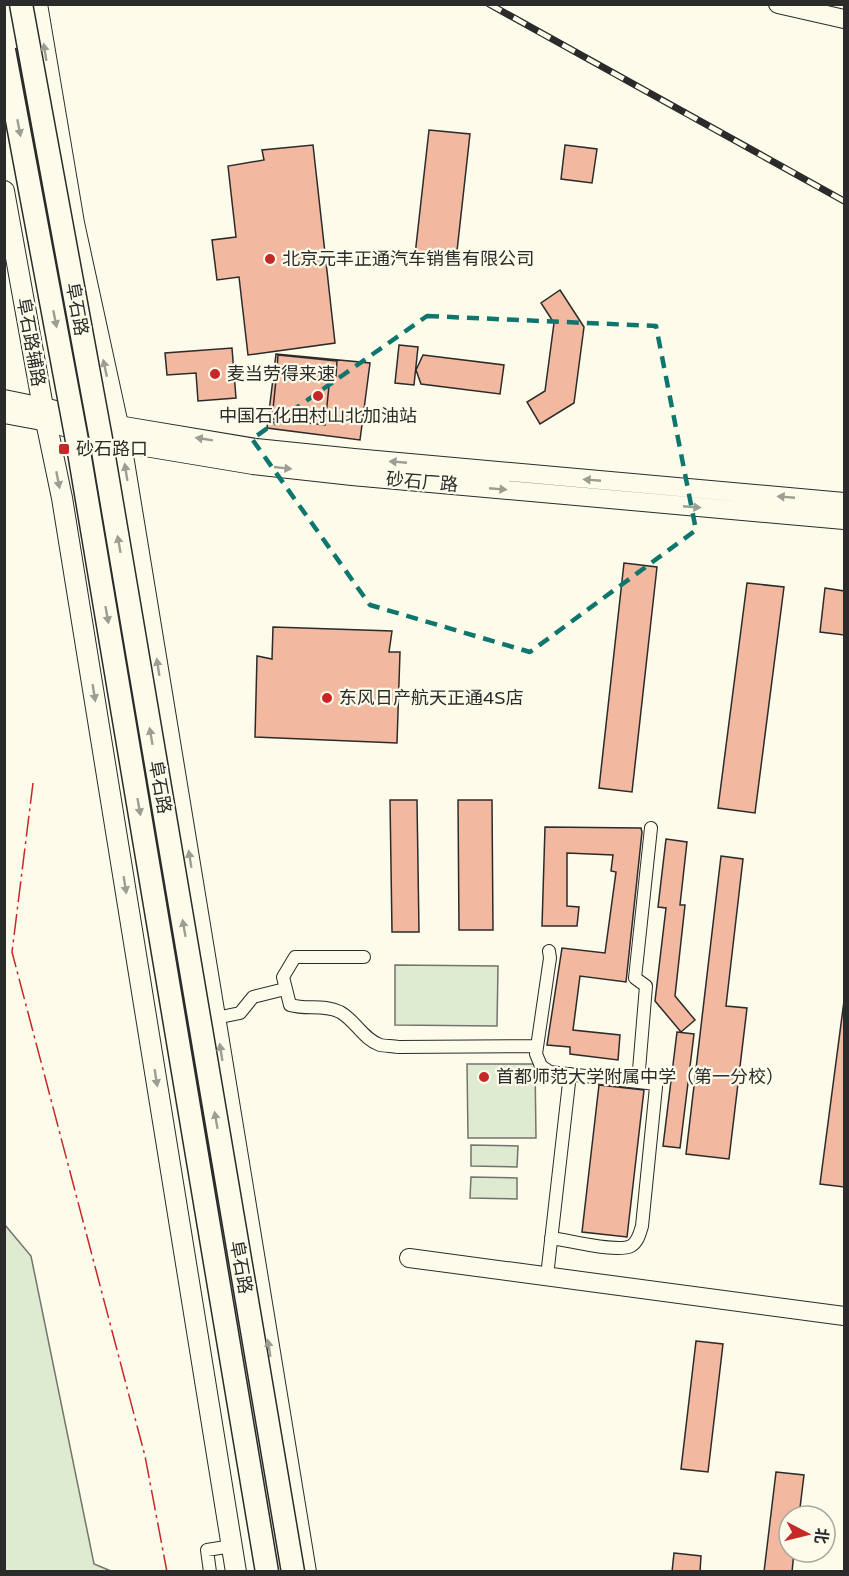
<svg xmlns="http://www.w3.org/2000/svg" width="849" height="1576" font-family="'Varela Round','Noto Sans SC',sans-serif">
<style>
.green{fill:#deebd1;stroke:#74746e;stroke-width:1.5}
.building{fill:#f2b8a0;stroke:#2b2b2b;stroke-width:1.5}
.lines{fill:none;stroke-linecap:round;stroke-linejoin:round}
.street-casing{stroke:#2b2b2b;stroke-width:14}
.secondary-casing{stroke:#2b2b2b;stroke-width:20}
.primary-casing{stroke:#2b2b2b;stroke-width:22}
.street{stroke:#fdfbea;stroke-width:12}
.secondary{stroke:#fdfbea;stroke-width:18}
.primary{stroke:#fdfbea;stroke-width:20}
.rail-casing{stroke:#2b2b2b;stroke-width:7}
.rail{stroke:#fdfbea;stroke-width:4.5;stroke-dasharray:14;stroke-linecap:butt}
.highway-bridge-casing{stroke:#2b2b2b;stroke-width:25;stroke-linecap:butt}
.highway-bridge{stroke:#fdfbea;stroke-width:22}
.power{stroke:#c62828;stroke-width:1.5;stroke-dasharray:21 4.5 3 4.5;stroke-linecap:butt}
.oneway{fill:#9e9d94}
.marked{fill:none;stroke:#0f766e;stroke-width:4.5;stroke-dasharray:12 8;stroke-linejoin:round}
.poi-dot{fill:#c62828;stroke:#fdfbea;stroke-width:2}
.labels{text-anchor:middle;stroke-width:4.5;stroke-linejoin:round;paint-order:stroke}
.poi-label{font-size:18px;fill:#2b2b2b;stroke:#fdfbea;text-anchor:start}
.street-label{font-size:18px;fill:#2b2b2b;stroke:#fdfbea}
</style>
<rect width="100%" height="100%" fill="#fdfbea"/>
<!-- green -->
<path class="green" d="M395,965L498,966L497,1026L395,1025Z
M467,1064H535L536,1138H468Z
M471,1145L518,1146L517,1167L471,1166Z
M471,1177L517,1178V1199L470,1198Z
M5,1225L31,1256L94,1564L111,1571H5Z"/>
<!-- building -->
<path class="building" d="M429,130L470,134L456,260L415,255Z
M313,145L335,343L248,355L239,277L217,280L212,240L236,237L228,166L264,160L262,150Z
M565,145L597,149L592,183L561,179Z
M560,290L584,327L574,403L540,424L527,402L545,391L554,323L541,303Z
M399,345L418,347L414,385L395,383Z
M232,348L236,398L198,401L196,373L167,375L165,353Z
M276,354L370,363L360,440L267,428Z
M278,355L337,361L336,376L277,370Z
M423,355L504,365L500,394L421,384L416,370Z
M277,370L330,376L325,425L272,419Z
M624,563L657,567L632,792L599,788Z
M747,583L784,587L755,813L718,808Z
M825,588L844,591V635L820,632Z
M273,627L392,631L389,652H400L397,743L255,737L257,656L272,659Z
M390,800H417L419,932H392Z
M458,800H492L493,930H459Z
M545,827L641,828L642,832L626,982L580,976L573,1030L620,1035L618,1060L570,1054V1047L547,1045L562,948L605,953L616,872L611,871L613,855L567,853V906L579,907L577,926H542Z
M666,839L687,842L680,905H685L675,996L695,1020L681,1032L655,1001L666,908L658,907Z
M721,856L743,859L726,1006L747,1008L729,1159L686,1154Z
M844,1001V1187L820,1184Z
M677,1032L694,1034L680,1148L663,1146Z
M599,1085L644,1090L627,1237L582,1232Z
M696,1341L723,1344L708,1472L681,1469Z
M776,1472L804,1475L799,1516H789V1552H794L792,1572H764Z
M674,1553L701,1556L700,1572H672Z"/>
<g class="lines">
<!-- street casing -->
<g class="street-casing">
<path id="street" d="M549,951L550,958L536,1054L541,1066L550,1072L656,1084
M364,957H295L283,977L290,1005C307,1010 323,1004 340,1012C355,1020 363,1039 380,1045C385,1046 393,1046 398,1047L537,1046
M216,1018L240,1013L253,997L285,989
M638,1082L646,986L635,978L651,828
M551,1238C569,1240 616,1253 631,1246C638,1242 640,1233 642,1226L657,1077
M547,1276L570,1074
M210,1572L207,1550L232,1546"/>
</g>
<!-- secondary casing -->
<g class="secondary-casing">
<path id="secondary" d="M778,4L844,19
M4,399L43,407L118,425L256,448L354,458L844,502
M4,414L47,422L121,443L253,465L352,476L844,520
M409,1258L844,1316"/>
</g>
<!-- primary casing -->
<g class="primary-casing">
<path id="primary" d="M37,4L74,223L118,425L306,1572
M4,191L43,407L62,498L236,1572"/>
</g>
<!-- street -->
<use href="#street" class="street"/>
<!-- secondary -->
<use href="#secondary" class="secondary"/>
<!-- primary -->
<use href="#primary" class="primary"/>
<!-- rail casing -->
<g class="rail-casing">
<path id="rail" d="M489,4L844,201"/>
</g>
<!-- rail -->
<use href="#rail" class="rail"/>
<!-- highway-bridge casing -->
<g class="highway-bridge-casing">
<path id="highway-bridge" d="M21,4L101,439L293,1572
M4,50L78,446L267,1572"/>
</g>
<!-- highway-bridge -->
<use href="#highway-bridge" class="highway-bridge"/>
<!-- power -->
<path class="power" d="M33,783L12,952L145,1456L167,1572"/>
</g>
<!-- one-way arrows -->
<defs><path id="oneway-solid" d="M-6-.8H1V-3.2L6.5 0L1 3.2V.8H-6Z" transform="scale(1.5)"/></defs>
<g class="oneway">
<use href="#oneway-solid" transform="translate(45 52) rotate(-99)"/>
<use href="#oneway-solid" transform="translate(19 128) rotate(79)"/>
<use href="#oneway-solid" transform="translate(55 319) rotate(79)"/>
<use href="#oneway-solid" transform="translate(105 368) rotate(-102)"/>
<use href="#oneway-solid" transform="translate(204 439) rotate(-171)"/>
<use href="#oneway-solid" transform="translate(398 462) rotate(-175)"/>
<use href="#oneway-solid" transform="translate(283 468) rotate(6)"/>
<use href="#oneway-solid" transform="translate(126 472) rotate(-99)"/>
<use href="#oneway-solid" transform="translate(58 480) rotate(79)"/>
<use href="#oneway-solid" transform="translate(592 480) rotate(-175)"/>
<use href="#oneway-solid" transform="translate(498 489) rotate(5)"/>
<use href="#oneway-solid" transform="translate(786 497) rotate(-175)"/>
<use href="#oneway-solid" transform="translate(692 507) rotate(5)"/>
<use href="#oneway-solid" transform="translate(119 544) rotate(-100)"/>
<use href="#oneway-solid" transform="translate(107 615) rotate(80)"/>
<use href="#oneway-solid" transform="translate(158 667) rotate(-99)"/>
<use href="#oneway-solid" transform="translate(94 693) rotate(81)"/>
<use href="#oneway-solid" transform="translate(151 736) rotate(-100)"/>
<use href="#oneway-solid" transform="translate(139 807) rotate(80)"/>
<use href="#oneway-solid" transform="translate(190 859) rotate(-99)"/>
<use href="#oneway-solid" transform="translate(125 885) rotate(81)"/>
<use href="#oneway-solid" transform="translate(184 928) rotate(-100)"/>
<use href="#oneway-solid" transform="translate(221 1052) rotate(-99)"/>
<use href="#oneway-solid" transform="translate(156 1078) rotate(81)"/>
<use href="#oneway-solid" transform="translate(216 1120) rotate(-100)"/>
<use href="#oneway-solid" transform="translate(269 1348) rotate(-99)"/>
</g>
<!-- marked area -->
<path class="marked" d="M427,316L656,326L696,530L530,652L370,605L252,439Z"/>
<!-- markers -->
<g class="poi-dot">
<circle cx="270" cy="259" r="6"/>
<circle cx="215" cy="374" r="6"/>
<circle cx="318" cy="396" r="6"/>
<rect x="58" y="443" width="12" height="12" rx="3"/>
<circle cx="327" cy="698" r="6"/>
<circle cx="484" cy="1077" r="6"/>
</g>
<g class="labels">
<!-- poi labels -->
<g class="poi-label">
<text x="282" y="265">北京元丰正通汽车销售有限公司</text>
<text x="227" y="380">麦当劳得来速</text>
<text x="318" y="422" text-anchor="middle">中国石化田村山北加油站</text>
<text x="76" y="455">砂石路口</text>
<text x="339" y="704">东风日产航天正通4S店</text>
<text x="496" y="1083">首都师范大学附属中学（第一分校）</text>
</g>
<!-- street labels -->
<g class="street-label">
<text transform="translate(77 309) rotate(80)" y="6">阜石路</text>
<text transform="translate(31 342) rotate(80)" y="6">阜石路辅路</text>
<text transform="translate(422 482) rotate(5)" y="6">砂石厂路</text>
<text transform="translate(160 787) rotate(80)" y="6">阜石路</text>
<text transform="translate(241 1267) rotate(80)" y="6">阜石路</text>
</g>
</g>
<!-- border -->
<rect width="849" height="1576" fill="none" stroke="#2b2b2b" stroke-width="12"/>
<!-- north arrow -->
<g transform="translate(807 1534) rotate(97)"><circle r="28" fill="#fdfbea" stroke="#a9a89e" stroke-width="1.5"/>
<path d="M0-4.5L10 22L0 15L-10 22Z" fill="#c62828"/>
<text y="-9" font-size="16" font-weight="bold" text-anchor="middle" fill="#2b2b2b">北</text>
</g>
</svg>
